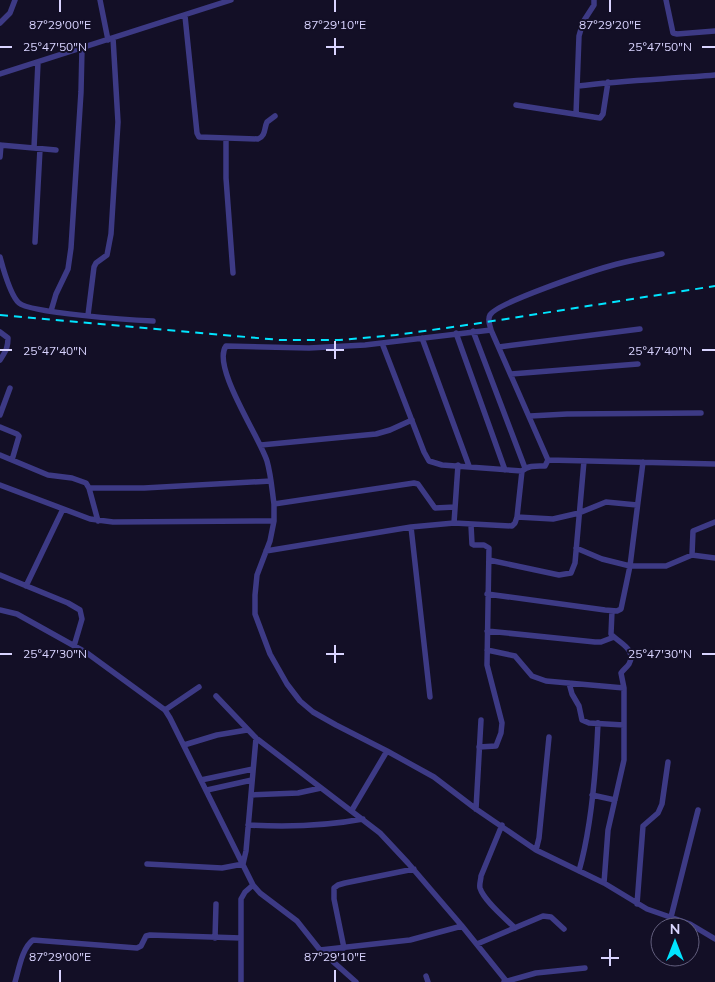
<svg xmlns="http://www.w3.org/2000/svg" width="715" height="982" font-family="Mulish,sans-serif">
<style>
.lines{fill:none;stroke-linecap:round;stroke-linejoin:round}
.minor{stroke:#3d3a85;stroke-width:5.5}
.rail{stroke:#00e5ff;stroke-width:2;stroke-dasharray:8 6;stroke-linecap:butt}
.ticks{fill:none;stroke:#d9d4ff;stroke-width:2}
.ticks-label{font-size:12px;text-anchor:middle;fill:#d9d4ff;stroke:#130f26;stroke-width:4;stroke-linejoin:round;paint-order:stroke}
</style>
<rect width="100%" height="100%" fill="#130f26"/>
<g class="lines">
<!-- minor -->
<path class="minor" d="M100,0L108,40
M666,0L673,33L677,34L715,31
M185,16L197,133L199,137L258,139C266,136 264,128 267,122L275,116
M0,23L10,13L15,0
M0,74L231,0
M578,86C623,80 669,79 715,75
M516,105L600,118L603,114L608,82
M576,114L579,36L583,22L594,5V0
M226,138V178L233,273
M0,145L56,150
M34,148L38,62
M0,157L1,145
M35,242L40,149
M0,257C3,268 10,295 19,303C30,313 132,320 153,321
M51,311L56,294L68,269L71,248L81,92L82,48
M88,315L94,267L96,263L107,255L111,234L118,122L113,38
M473,331L525,468
M0,332L8,338C8,349 5,352 0,360
M456,333L505,470
M422,338L469,466
M382,343L424,452L429,461L442,465L522,471
M499,347L640,329
M511,374L638,364
M0,415L10,388
M530,416L567,414L701,413
M0,427L17,434L19,436L12,460
M261,445L376,434L390,430L412,420
M0,455L48,475L72,478L86,483L89,488L98,521
M548,460L715,464
M0,485L90,519L113,522L274,521V504L414,483L418,484L435,508L455,507
M89,488H144L271,481
M274,504C272,490 271,475 267,461C260,438 211,366 226,346L309,348L365,345L491,330
M517,517L553,519L579,513L606,502L637,505
M274,521L270,541L257,575L255,595V614L270,654L287,684L300,701L313,712L336,725L387,751L434,777L476,809L536,850L604,883L647,909L690,924L715,939
M454,523L512,526L515,523L517,517L522,471C528,465 537,466 545,466L548,460L491,330C490,325 487,320 490,315C496,303 592,271 610,266C627,261 645,258 662,254
M471,525L472,544L474,545H484L489,548L487,665L502,723L501,733L496,746L479,747
M411,527L430,697
M576,548L602,559L630,566H666L692,555L715,558
M266,551L411,527L454,523L458,465
M692,555L693,531L715,522
M489,560L559,575L571,573L575,563L584,461
M0,575L68,603L80,610L82,619L74,646
M26,586L63,509
M487,594L605,610L617,611L621,609L630,566L643,462
M0,610L17,614L87,653L165,710L170,718L253,885L260,893L297,921L320,950L356,982
M487,631L595,642H601L614,637
M487,650L515,656L532,676L546,681L624,688
M569,683L572,694L579,706L582,720L589,723L624,725
M216,696L256,738L380,833L408,863L462,926L507,982
M165,710L199,687
M184,745L217,735L247,730
M201,780L253,769
M207,790L252,780
M251,795L298,793L321,788
M592,795L615,800
M476,809L481,720
M352,810L387,751
M248,825C286,827 326,826 363,819
M502,825L481,876C481,880 479,884 480,888C484,901 505,918 515,928
M536,850L539,838L549,737
M147,864L222,868L243,864L246,851L256,738
M579,871C592,825 596,771 598,723
M604,883L608,830L624,760V688L621,673C623,670 627,667 629,664C637,649 619,643 611,634L612,611
M637,904L643,826L658,813L662,804L668,762
M671,917L698,810
M215,938L216,904
M477,944L543,916L551,917L564,929
M344,948L334,899V888L338,885L345,883L414,869
M320,950L410,940L462,926
M426,976L428,982
M15,982C19,969 22,948 33,940L137,948L141,946L146,936L150,935L241,938
M241,982V899L245,892L253,885
M504,982L536,973L585,968"/>
<!-- rail -->
<path class="rail" d="M0,315L280,340H339L396,335L474,324L715,286"/>
</g>
<!-- ticks -->
<path class="ticks" d="M60,0V12M335,0V12M610,0V12M335,38V55M0,47H12M326,47H344M702,47H715M335,341V359M0,350H12M326,350H344M702,350H715M335,645V663M0,654H12M326,654H344M702,654H715M610,949V966M601,958H619M60,970V982M335,970V982"/>
<g class="ticks-label">
<text x="60" y="29">87°29'00"E</text>
<text x="335" y="29">87°29'10"E</text>
<text x="610" y="29">87°29'20"E</text>
<text x="55" y="51">25°47'50"N</text>
<text x="660" y="51">25°47'50"N</text>
<text x="55" y="355">25°47'40"N</text>
<text x="660" y="355">25°47'40"N</text>
<text x="55" y="658">25°47'30"N</text>
<text x="660" y="658">25°47'30"N</text>
<text x="60" y="961">87°29'00"E</text>
<text x="335" y="961">87°29'10"E</text>
</g>
<!-- north arrow -->
<g transform="translate(675 942)"><circle r="24" fill="#130f26" stroke="#625e7d"/>
<path d="M0-4L9 19L0 12L-9 19Z" fill="#00e5ff"/>
<text y="-8" font-size="14" font-weight="bold" text-anchor="middle" fill="#d9d4ff">N</text>
</g>
</svg>
